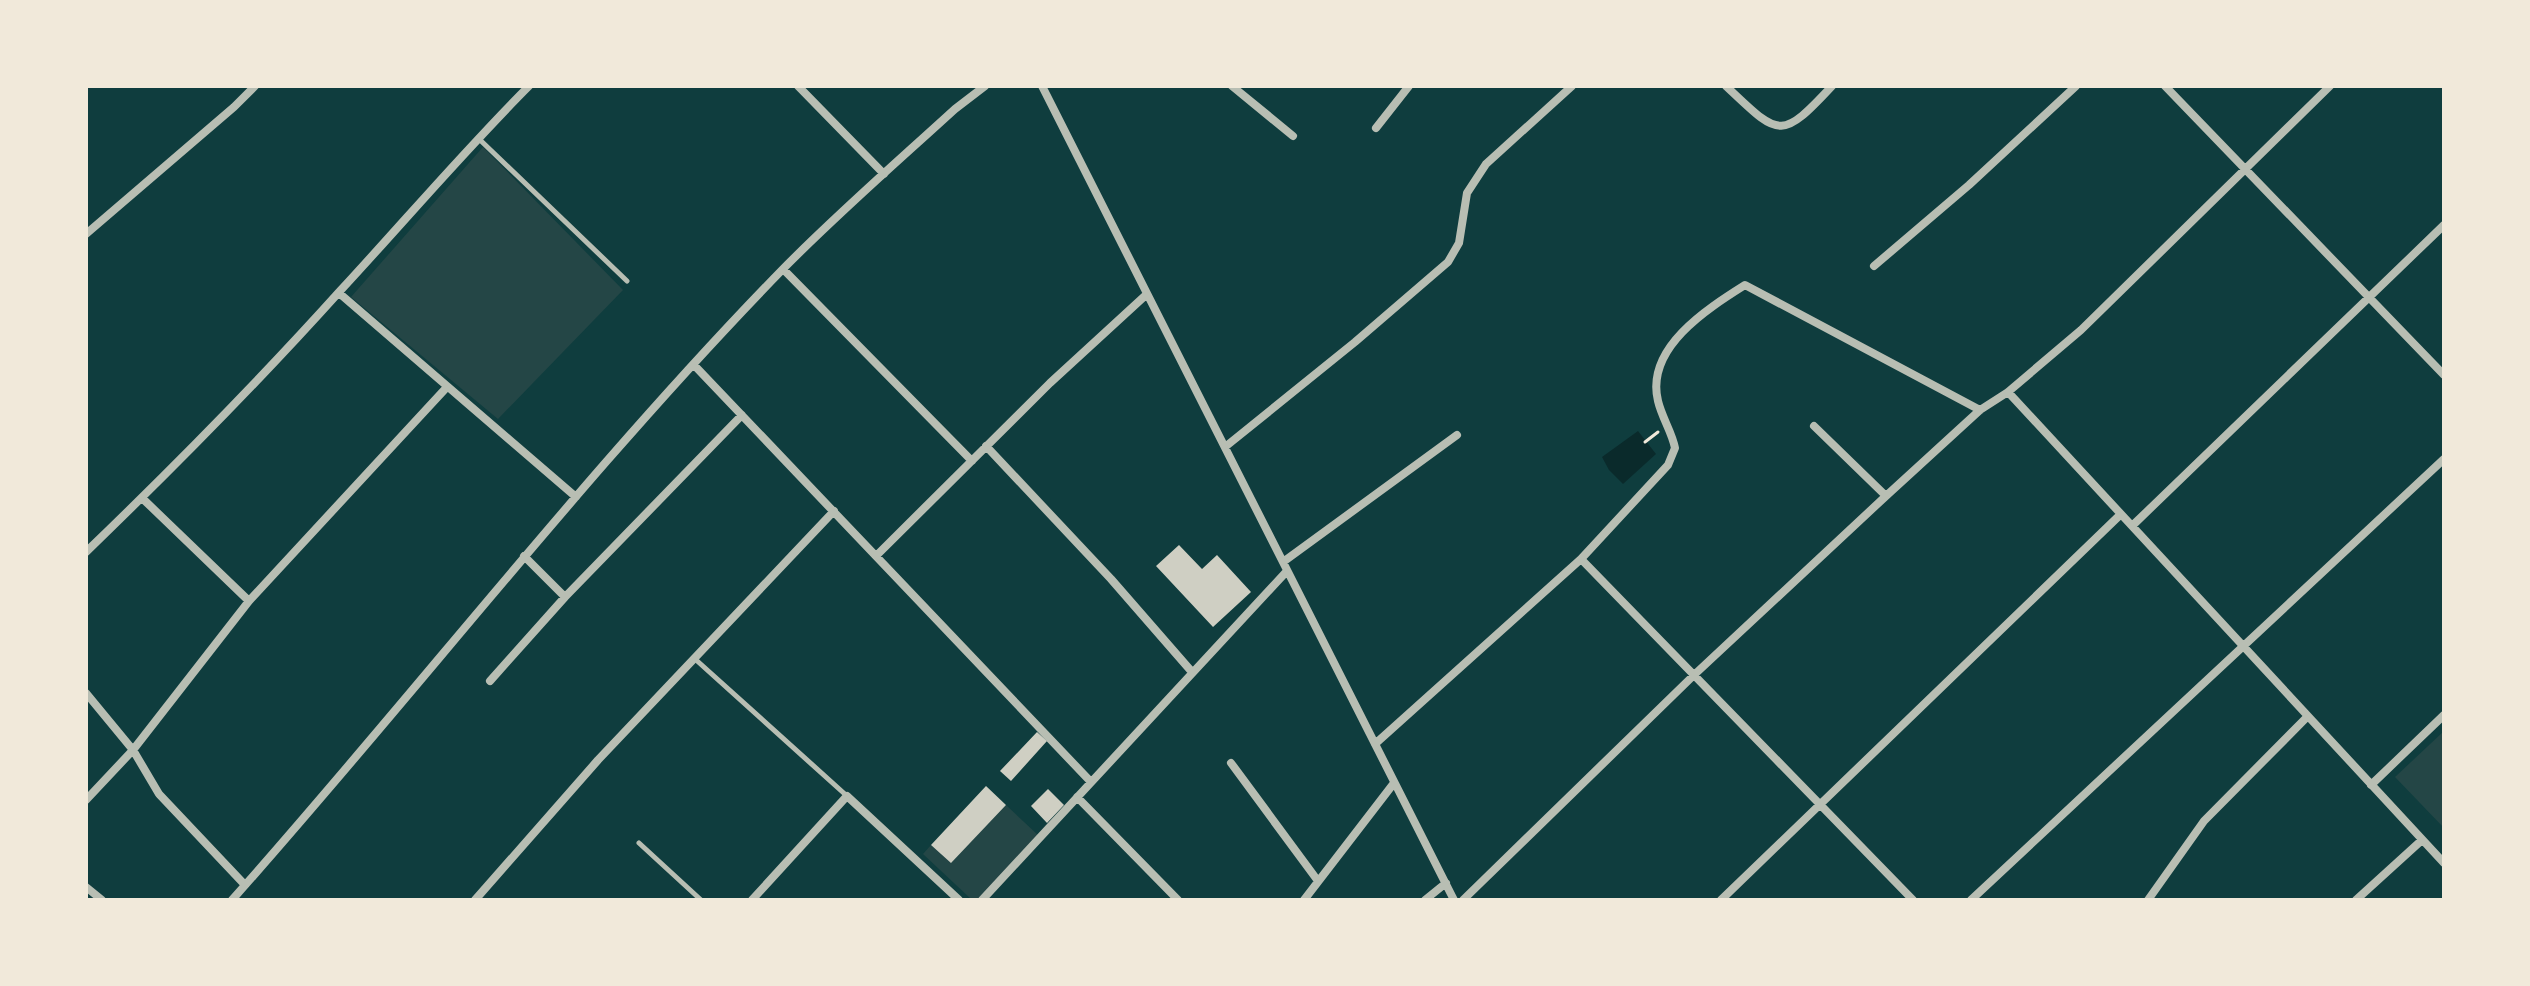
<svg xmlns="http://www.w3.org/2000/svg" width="2530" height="986" font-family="'Playfair Display',serif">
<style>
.green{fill:#244646}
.water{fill:#0a2a2b}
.building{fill:#cfcfc3}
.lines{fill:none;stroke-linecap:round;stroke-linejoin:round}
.path{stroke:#f1e9da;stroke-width:3}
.service{stroke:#b8beb3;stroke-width:5}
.minor{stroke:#b8beb3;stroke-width:8}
</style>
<rect width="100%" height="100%" fill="#0f3d3e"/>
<!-- green -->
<path class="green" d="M483,147L623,290L498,419L351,297Z
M2444,731V828L2395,777Z
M1006,805L1039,836L981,899H971L923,854L931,845L951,862Z"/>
<!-- water -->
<path class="water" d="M1638,431L1656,454L1623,484L1609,470L1602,457Z"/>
<!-- building -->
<path class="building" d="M1179,545L1202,569L1217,555L1251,592L1213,627L1156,566Z
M1037,732L1047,741L1011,781L1000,771Z
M986,786L1006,805L951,863L931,845Z
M1048,789L1064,805L1047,823L1031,806Z"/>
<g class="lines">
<!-- path -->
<path class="path" d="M1645,442L1658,432"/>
<!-- service -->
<path class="service" d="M478,138L627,281
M695,659L847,796
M639,843L701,900"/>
<!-- minor -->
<path class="minor" d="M798,86L884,174
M1042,86L1454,900
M1232,86L1293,136
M1726,86C1779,136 1780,142 1832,86
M2165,86L2444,375
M1376,128L1409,86
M86,234L234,107L255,86
M1874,266L1969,185L2076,86
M783,269L972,461
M339,293L576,497
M694,365L1091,782
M2008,392L2444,863
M1814,426L1886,496
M986,446L1111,579L1192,672
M1225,447L1355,342L1448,262L1459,243L1467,193L1486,164L1572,86
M142,498L249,601
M2132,526L2444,225
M86,552C173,468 259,381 340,291C403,223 463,152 529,86
M524,556L565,597
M876,556L1050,383L1147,294
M1581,559L1913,900
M1283,562L1457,435
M490,681L565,597L742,415
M86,693L133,750L86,800
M1375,744L1581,559L1668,465L1675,448C1672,432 1662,418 1658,401C1645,348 1707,309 1745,285L1980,410
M1231,763L1318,881
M2371,785L2444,715
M1077,797L1178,900
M245,885L159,794L133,750L249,601L447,387
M86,887L102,900
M232,900C417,692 587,470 782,270C837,214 897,162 955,109L985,86
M475,900L598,760L834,511
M752,900L847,796L959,900
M982,900L1287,571
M1304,900L1394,783
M1425,900L1446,883
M1463,900L1694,675L1886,496L1980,410L2008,392L2081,330L2330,86
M1721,900L2121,514
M1971,900L2444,459
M2148,900L2204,821L2308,716
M2356,900L2422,840"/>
</g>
<!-- border -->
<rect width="2530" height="986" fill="none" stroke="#f1e9da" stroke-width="176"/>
</svg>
